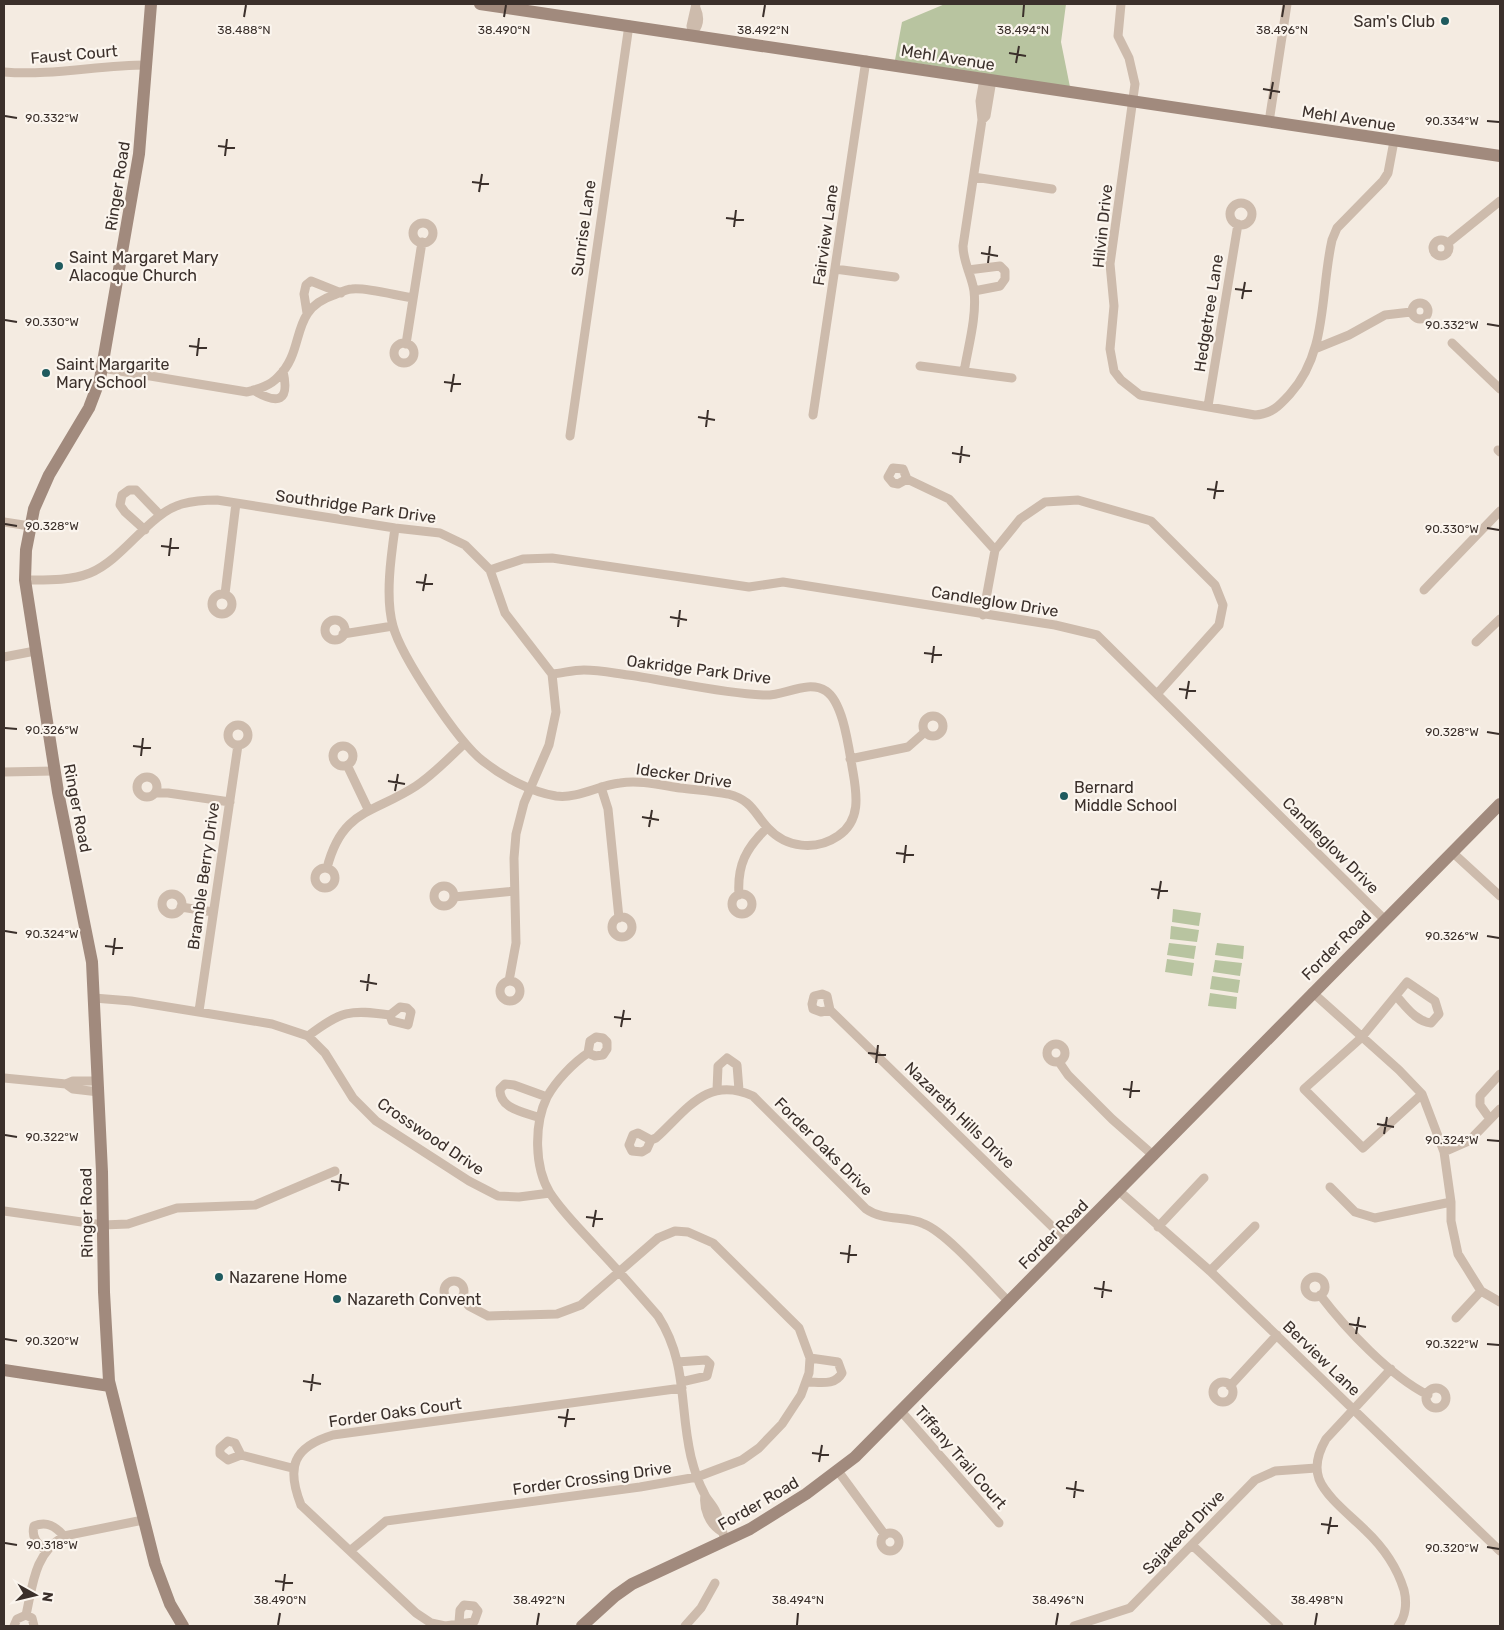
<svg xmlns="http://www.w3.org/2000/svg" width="1504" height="1630" font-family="Rubik,sans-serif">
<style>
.green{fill:#b8c4a0}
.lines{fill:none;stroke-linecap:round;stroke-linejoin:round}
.street{stroke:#cdbbac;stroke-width:9}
.secondary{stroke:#a18a7d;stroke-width:12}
.ticks{fill:none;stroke:#3b302b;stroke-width:2}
.poi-dot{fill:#1f5a5e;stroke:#fbf5ee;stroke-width:2}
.labels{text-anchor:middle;stroke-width:4.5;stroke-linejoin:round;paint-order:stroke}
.poi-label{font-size:16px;fill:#3b302b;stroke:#fbf5ee;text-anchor:start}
.street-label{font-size:16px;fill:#3b302b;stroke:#fbf5ee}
.ticks-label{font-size:12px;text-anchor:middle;fill:#3b302b;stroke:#fbf5ee;stroke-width:4.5;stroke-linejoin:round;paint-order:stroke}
</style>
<rect width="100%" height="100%" fill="#f4ebe1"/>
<!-- green -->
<path class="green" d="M945,4H1066L1061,42L1070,87L895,60L902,22Z
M1173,909L1201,913L1199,926L1172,922Z
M1171,926L1199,930L1197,942L1170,939Z
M1169,943L1196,946L1194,959L1167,955Z
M1217,943L1244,946L1243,959L1215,955Z
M1167,959L1194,963L1192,976L1165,972Z
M1215,960L1242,963L1240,976L1213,972Z
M1212,976L1240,980L1238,993L1210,989Z
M1210,993L1237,997L1236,1009L1208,1006Z"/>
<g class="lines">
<!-- street -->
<path class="street" d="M1121,4L1118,36L1129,58L1135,84L1110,264L1114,306L1110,349L1114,371L1121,380L1140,395L1255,415C1272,414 1279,406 1290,394C1328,352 1320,293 1332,240L1337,228L1383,181L1388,173L1394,141
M694,31C700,24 700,17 696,8
M693,35L691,26L696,4
M4,72C51,76 99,65 147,65
M982,120L986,116L992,80
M1269,122L1287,4
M974,177L1052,189
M1230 214a11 11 0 1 1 22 0a11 11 0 1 1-22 0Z
M413 233a10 10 0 1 1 20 0a10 10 0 1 1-20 0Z
M1433 248a8 8 0 1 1 16 0a8 8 0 1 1-16 0Z
M1448,243L1500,201
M835,269L895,277
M968,270L1000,266L1005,271V279L1000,286L974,291
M1412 311a8 8 0 1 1 16 0a8 8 0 1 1-16 0Z
M307,313L304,294L306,285L311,281L341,293
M1452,343L1500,389
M394 353a10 10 0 1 1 20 0a10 10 0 1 1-20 0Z
M406,344L422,242
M1317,348L1349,335L1385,315L1411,312
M920,366L1012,378
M102,368L247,392C258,389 270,386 278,377C307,349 288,310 334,295C339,293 346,289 352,289C366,287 398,296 413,298
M964,372C968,347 977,317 974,291C972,276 963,262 963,246L982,120L980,101L984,79
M253,390C278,405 290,402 283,371
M1208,406L1238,224
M813,415L866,60
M570,436L629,25
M1498,450L1500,452
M907,479L898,484L893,483L888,477L893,468L903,469L907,479L949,499L995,550
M4,522L30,526
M395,528C391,556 385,598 393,626C401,656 458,742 483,761C503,777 531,792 556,796C578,799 599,785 620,783C640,780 660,785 680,788C696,790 713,791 728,794C752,800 754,813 768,828C786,848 816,851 838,836C861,821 857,795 853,772C849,751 844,703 826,691C807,679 783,697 763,695C718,693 672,681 628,675C613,673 599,670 584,670C573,670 563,673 552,674
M145,530L125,512L120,505L122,495L129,490H136L160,515
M490,570L523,559L552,558L749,587L783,582L1055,625L1097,635L1385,920
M25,580C46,580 70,581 90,573C124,559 149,513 182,504C193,501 205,500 217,500L395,528L440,533L465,545L490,570L505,613L552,674L556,712L549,745L524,803L516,834L514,858L516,943L509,981
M1424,590L1500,511
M225,594L236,503
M212 604a10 10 0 1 1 20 0a10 10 0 1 1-20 0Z
M983,615L995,550L1020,519L1045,502L1078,500L1151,521L1215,585L1223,605L1219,625L1157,694
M325 630a10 10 0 1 1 20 0a10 10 0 1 1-20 0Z
M343,634L393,626
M1476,642L1500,619
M4,657L35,651
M923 726a10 10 0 1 1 20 0a10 10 0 1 1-20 0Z
M228 735a10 10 0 1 1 20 0a10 10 0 1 1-20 0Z
M333 756a10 10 0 1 1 20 0a10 10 0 1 1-20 0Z
M850,759L908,747L925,732
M347,765L368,809
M4,772L54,771
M137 787a10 10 0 1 1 20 0a10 10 0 1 1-20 0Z
M601,787L608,809L619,918
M155,793H168L230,802
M1452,852L1500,896
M327,868C342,809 373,814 416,786C434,774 449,758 465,743
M315 878a10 10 0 1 1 20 0a10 10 0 1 1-20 0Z
M434 896a10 10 0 1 1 20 0a10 10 0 1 1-20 0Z
M162 904a10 10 0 1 1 20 0a10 10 0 1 1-20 0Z
M732 904a10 10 0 1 1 20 0a10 10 0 1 1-20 0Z
M739,895C737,865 746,848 767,828
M454,897L514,891
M181,907L213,912
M612 927a10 10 0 1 1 20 0a10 10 0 1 1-20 0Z
M500 991a10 10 0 1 1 20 0a10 10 0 1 1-20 0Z
M1312,992L1399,1070L1422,1094L1444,1152L1451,1202V1221L1458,1254L1481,1291L1500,1302
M1396,996C1406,1006 1415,1021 1431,1023L1439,1014L1435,1001L1407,982L1361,1038L1304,1089L1363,1148L1422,1094
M94,998L131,1001L272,1024L308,1036L325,1053L353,1098L376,1121L469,1181L498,1196L519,1197L550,1193
M830,1010L821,1012L813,1009L812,1004L814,996L822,994L827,996L830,1010L1068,1242
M199,1011L238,745
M308,1036C341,1011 350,1009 390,1015L392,1021L408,1025L411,1012L407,1008L400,1007L390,1015
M1047 1053a9 9 0 1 1 18 0a9 9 0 1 1-18 0Z
M588,1053L590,1041L596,1037L603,1038L607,1042V1049L603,1055L595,1056L588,1053C573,1063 556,1081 547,1097C534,1124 534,1167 550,1193C563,1213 581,1230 597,1248C618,1270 638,1293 658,1316C688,1363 679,1406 691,1457C694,1469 698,1482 704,1493C707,1500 713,1505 716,1512C721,1522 721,1531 726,1541
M1059,1062L1068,1075L1112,1119L1154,1156
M4,1078L66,1084L73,1089L99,1092
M66,1084L73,1081H98
M717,1090L718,1066L727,1058L737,1065L739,1090
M540,1118C524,1112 499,1109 500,1089L505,1084L514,1085L547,1097
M1490,1119L1480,1105V1096L1500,1074
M651,1140L647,1149L642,1152L632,1151L629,1145L633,1135L638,1133L651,1140L656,1138C687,1110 707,1075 753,1096L866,1209C885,1222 905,1215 924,1224C947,1233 989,1282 1008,1301
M1444,1152L1469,1141L1500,1109
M1330,1187L1355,1212L1375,1218L1451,1202
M1119,1191L1210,1271L1500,1551
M4,1211L103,1225L128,1224L177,1208L255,1205L335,1171
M1158,1227L1204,1178
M1210,1271L1255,1226
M1305 1287a10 10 0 1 1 20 0a10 10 0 1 1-20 0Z
M444 1291a10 10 0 1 1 20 0a10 10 0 1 1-20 0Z
M1320,1295C1346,1329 1390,1376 1428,1395
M1456,1318L1481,1291
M677,1362L706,1360L710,1364L707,1376L681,1382
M1391,1369L1326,1439C1319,1451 1314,1465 1319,1479C1326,1497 1351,1516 1365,1530C1382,1546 1397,1567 1404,1590C1407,1602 1406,1617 1398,1626
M807,1382C820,1382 835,1386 842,1373L838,1362L810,1358
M1213 1392a10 10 0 1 1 20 0a10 10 0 1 1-20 0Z
M1230,1386L1277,1335
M1426 1398a10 10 0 1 1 20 0a10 10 0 1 1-20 0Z
M900,1410L999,1523
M241,1455L228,1460L220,1454V1448L228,1441L235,1443L241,1455L292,1468
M838,1471L885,1535
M705,1495C703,1508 709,1524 721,1531
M881 1542a9 9 0 1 1 18 0a9 9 0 1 1-18 0Z
M1192,1545L1279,1626
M45,1550C37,1543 31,1537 34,1526C47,1521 55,1526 64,1536
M351,1550L386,1521L640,1487L697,1477L742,1460L759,1448L782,1424L801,1395L809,1373L810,1358L799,1328L713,1243L688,1232L675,1231L658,1238L581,1305L557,1314L488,1316L469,1306L462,1298
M26,1615C33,1584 34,1554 64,1536L143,1520
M14,1626L17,1619L26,1615L32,1618L34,1626
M445,1626L431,1623L416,1613L301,1505C286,1467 293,1447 333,1435L682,1388
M445,1626L474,1622L478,1611L474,1606L464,1605L460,1610L459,1622
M685,1626L701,1608L715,1583
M1074,1626L1130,1608L1255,1480L1275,1471L1316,1468"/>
<!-- secondary -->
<path class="secondary" d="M151,4L139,154L100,379L89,408L49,475L34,509L26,550L25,580L58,792L92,962L102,1172L104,1292L109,1381L155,1564L170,1604L183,1626
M480,4L1500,156
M4,1370L110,1386
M582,1626L615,1596L632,1584L750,1529L806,1494L855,1457L1500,804"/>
</g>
<!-- ticks -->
<path class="ticks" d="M244,17L246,5M504,17L506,5M763,17L765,5M1023,17L1024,5M1282,17L1284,5M1009,53L1026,56M1016,63L1019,46M1263,89L1280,92M1270,99L1273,82M5,116L17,118M1487,121L1499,122M218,146L235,148M225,156L227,139M472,182L489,184M479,192L482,174M726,218L744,220M734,227L736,210M981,253L998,256M988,263L990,246M1235,289L1252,291M1242,299L1245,282M5,320L17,322M1487,324L1499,326M189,346L207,348M197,356L199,338M444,382L461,384M451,392L454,374M698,417L715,420M706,427L708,410M952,453L970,456M960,463L962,446M1207,489L1224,491M1214,499L1217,481M5,524L17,526M1487,528L1499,530M161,546L179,548M169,556L171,538M416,582L433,584M423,591L426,574M670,617L687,620M678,627L680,610M924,653L942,655M932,663L934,646M1179,689L1196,691M1186,699L1189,681M5,728L17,729M1487,732L1499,734M133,746L151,748M141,756L143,738M388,781L405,784M395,791L398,774M642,817L659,820M649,827L652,810M896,853L914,855M904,863L906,845M1151,889L1168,891M1158,899L1161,881M5,931L17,933M1487,936L1499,938M105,946L123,948M113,955L115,938M360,981L377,984M367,991L369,974M614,1017L631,1019M621,1027L624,1010M868,1053L886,1055M876,1063L878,1045M1123,1089L1140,1091M1130,1098L1132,1081M1377,1124L1394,1127M1384,1134L1387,1117M5,1135L17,1137M1487,1140L1499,1141M331,1181L349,1184M339,1191L341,1174M586,1217L603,1219M593,1227L596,1210M840,1253L857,1255M848,1263L850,1245M1094,1288L1112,1291M1102,1298L1104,1281M1349,1324L1366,1327M1356,1334L1359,1317M5,1339L17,1341M1487,1344L1499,1345M303,1381L321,1384M311,1391L313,1374M558,1417L575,1419M565,1427L568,1409M812,1453L829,1455M819,1462L822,1445M1066,1488L1084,1491M1074,1498L1076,1481M1321,1524L1338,1526M1328,1534L1331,1517M5,1543L17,1545M1487,1547L1499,1549M275,1581L293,1583M283,1591L285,1574M278,1625L280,1613M537,1625L539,1613M797,1625L798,1613M1056,1625L1058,1613M1315,1625L1317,1613"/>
<!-- markers -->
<g class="poi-dot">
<circle cx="1445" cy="21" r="5"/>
<circle cx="59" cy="266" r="5"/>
<circle cx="46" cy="373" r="5"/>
<circle cx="1064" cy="796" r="5"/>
<circle cx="219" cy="1277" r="5"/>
<circle cx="337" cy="1299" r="5"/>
</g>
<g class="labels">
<!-- poi labels -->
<g class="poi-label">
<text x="1435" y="27" text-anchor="end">Sam's Club</text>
<text x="69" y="263">Saint Margaret Mary<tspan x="69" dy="18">Alacoque Church</tspan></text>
<text x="56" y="370">Saint Margarite<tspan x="56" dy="18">Mary School</tspan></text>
<text x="1074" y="793">Bernard<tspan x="1074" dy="18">Middle School</tspan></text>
<text x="229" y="1283">Nazarene Home</text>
<text x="347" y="1305">Nazareth Convent</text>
</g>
<!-- street labels -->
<g class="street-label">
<text transform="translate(74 54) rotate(-5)" y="6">Faust Court</text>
<text transform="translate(948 57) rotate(9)" y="6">Mehl Avenue</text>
<text transform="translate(1349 118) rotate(9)" y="6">Mehl Avenue</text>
<text transform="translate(117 186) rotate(-81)" y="6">Ringer Road</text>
<text transform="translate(1102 226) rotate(-84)" y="6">Hilvin Drive</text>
<text transform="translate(583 228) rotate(-82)" y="6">Sunrise Lane</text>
<text transform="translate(825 235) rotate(-82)" y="6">Fairview Lane</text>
<text transform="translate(1208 313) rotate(-81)" y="6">Hedgetree Lane</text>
<text transform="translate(356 506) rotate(8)" y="6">Southridge Park Drive</text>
<text transform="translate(995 601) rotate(9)" y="6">Candleglow Drive</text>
<text transform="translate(699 669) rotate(7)" y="6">Oakridge Park Drive</text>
<text transform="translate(684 775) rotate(8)" y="6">Idecker Drive</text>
<text transform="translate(78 808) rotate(79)" y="6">Ringer Road</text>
<text transform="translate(1331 845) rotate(45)" y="6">Candleglow Drive</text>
<text transform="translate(203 876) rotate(-82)" y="6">Bramble Berry Drive</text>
<text transform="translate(1336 945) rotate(-45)" y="6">Forder Road</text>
<text transform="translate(960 1115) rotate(44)" y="6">Nazareth Hills Drive</text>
<text transform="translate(431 1136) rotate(34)" y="6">Crosswood Drive</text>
<text transform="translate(824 1146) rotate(45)" y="6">Forder Oaks Drive</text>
<text transform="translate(86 1213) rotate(-91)" y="6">Ringer Road</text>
<text transform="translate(1053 1234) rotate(-45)" y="6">Forder Road</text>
<text transform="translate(1322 1358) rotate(44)" y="6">Berview Lane</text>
<text transform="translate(395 1412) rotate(-8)" y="6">Forder Oaks Court</text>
<text transform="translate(961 1457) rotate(49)" y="6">Tiffany Trail Court</text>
<text transform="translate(592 1478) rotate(-8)" y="6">Forder Crossing Drive</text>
<text transform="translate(758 1503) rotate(-30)" y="6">Forder Road</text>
<text transform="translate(1183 1532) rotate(-46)" y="6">Sajakeed Drive</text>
</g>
</g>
<g class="ticks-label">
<text x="244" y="34">38.488°N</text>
<text x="504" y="34">38.490°N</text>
<text x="763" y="34">38.492°N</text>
<text x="1023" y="34">38.494°N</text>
<text x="1282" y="34">38.496°N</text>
<text x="52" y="122">90.332°W</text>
<text x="1452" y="125">90.334°W</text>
<text x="52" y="326">90.330°W</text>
<text x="1452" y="329">90.332°W</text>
<text x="52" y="530">90.328°W</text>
<text x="1452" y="533">90.330°W</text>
<text x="52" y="734">90.326°W</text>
<text x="1452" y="736">90.328°W</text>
<text x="52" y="938">90.324°W</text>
<text x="1452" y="940">90.326°W</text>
<text x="52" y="1141">90.322°W</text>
<text x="1452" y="1144">90.324°W</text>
<text x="52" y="1345">90.320°W</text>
<text x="1452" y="1348">90.322°W</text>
<text x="52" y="1549">90.318°W</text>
<text x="1452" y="1552">90.320°W</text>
<text x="280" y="1604">38.490°N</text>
<text x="539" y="1604">38.492°N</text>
<text x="798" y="1604">38.494°N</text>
<text x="1058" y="1604">38.496°N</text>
<text x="1317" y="1604">38.498°N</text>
</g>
<!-- border -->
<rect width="1504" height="1630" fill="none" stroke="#3b302b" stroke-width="10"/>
<!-- north arrow -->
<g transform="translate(35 1595) rotate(98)" stroke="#fbf5ee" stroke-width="4" paint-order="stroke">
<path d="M0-4L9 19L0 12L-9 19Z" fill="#3b302b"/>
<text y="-8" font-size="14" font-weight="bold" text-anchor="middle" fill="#3b302b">N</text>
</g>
</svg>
